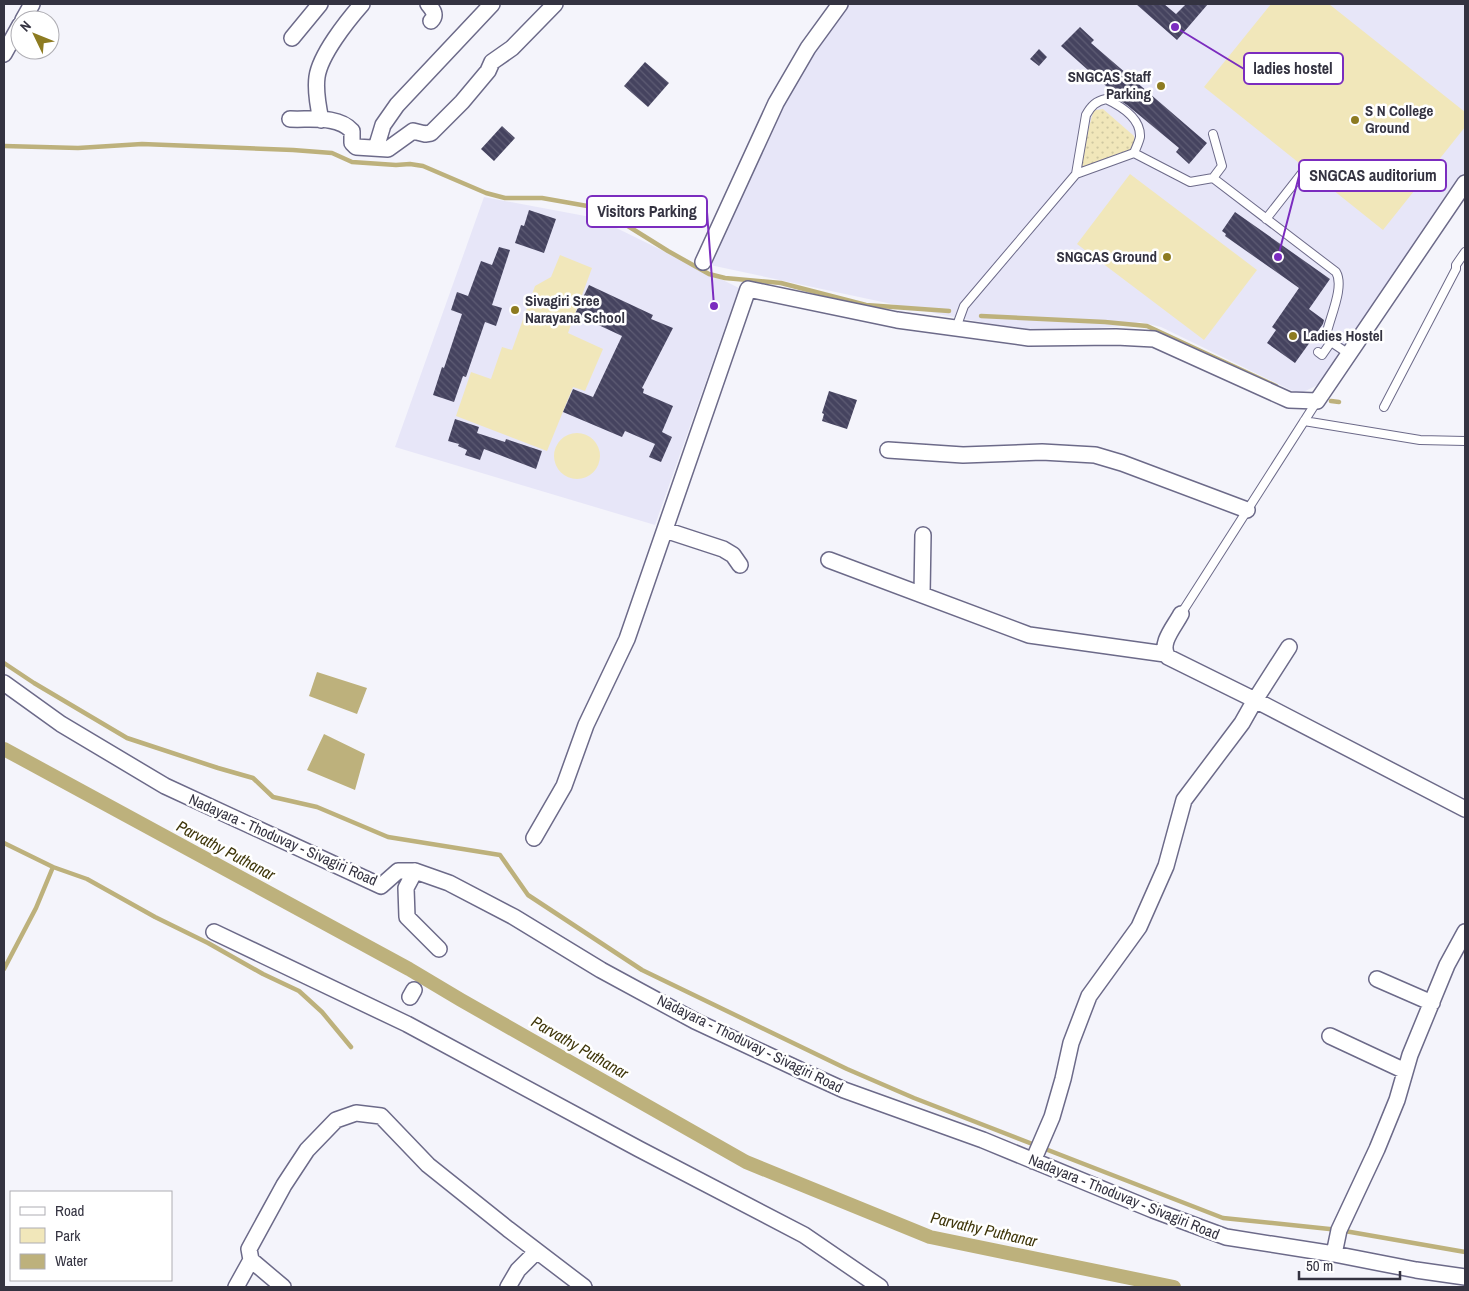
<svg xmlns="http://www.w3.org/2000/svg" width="1469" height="1291" font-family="'Archivo Narrow',sans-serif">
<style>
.built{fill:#e7e6f8}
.grass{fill:url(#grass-dots)}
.green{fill:#f1e7ba}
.water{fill:#bdb17c}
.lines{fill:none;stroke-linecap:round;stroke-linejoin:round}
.stream{stroke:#bdb17c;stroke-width:4.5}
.canal{stroke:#bdb17c;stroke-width:14}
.building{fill:url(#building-back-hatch)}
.service-casing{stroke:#6c6a89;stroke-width:10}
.minor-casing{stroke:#6c6a89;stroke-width:18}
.service{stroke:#fff;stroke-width:8}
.minor{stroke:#fff;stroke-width:15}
.poi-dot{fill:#8d7b21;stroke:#fff;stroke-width:2}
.labels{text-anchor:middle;stroke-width:5;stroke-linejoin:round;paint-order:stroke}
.poi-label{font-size:15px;font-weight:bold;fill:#343341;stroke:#fff;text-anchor:start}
.street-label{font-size:15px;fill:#343341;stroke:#fff}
.water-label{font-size:16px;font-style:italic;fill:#3f360a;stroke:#fff}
.leader{fill:none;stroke:#7b2cbf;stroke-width:2}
.callout-dot{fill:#7b2cbf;stroke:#fff;stroke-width:2}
.callout{fill:#fff;stroke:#7b2cbf;stroke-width:2}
.callout-label{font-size:16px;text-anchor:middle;font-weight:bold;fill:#343341}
</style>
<defs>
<pattern id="grass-dots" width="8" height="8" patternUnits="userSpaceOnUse" patternTransform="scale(1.25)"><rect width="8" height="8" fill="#f1e7ba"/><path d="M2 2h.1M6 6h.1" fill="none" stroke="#cfc7a1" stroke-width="1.8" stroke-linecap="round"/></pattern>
<pattern id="building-back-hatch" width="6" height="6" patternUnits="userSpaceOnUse" patternTransform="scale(1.25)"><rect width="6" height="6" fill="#45435f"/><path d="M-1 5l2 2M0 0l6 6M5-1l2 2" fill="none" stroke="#5e5c74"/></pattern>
</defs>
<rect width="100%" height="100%" fill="#f4f4fb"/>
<!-- built -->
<path class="built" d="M846,4H1465V175L1324,382L1299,394L1161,327L1140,322L1120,326L1044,333L948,316L710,265L782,103Z
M484,197L596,218L739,288L655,525L395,447Z"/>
<!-- grass -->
<path class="grass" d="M1103,109L1134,136L1135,142L1131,150L1078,170L1093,112L1096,110Z"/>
<!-- green -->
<path class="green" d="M1271,4H1329L1465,112V127L1383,230L1204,87Z
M1130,174L1257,270L1204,340L1077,244Z
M560,255L592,268L568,333L603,349L585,391L573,387L547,451L456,416L471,372L491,379L502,347L512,350L535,286L551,277Z
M554 456a23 23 0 1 1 46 0a23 23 0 1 1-46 0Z"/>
<!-- water -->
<path class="water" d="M317,672L367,688L357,714L309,696Z
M324,734L365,754L355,790L307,770Z"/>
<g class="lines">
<!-- stream -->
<path class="stream" d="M4,146L78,148L142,144L293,150L332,153L352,162L396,165L410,164L423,166L486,193L505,198H542L593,207L615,218L668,251L709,274L725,278L781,283L866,305L949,311
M981,316L1105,322L1147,326L1276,386
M1331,401L1339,402
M4,663L34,683L127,738L218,768L253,778L273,797L317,807L388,837L500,855L528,895L642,970L847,1069L914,1098L1223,1218L1339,1230L1465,1252
M4,843L53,867L36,908L4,969
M53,867L87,879L155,917L208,943L263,974L299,991L322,1012L351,1047"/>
<!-- canal -->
<path class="canal" d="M4,749L409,969L461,1000L746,1162L930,1237L1174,1287"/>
</g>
<!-- building -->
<path class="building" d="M1136,4H1164L1176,14L1186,4H1208L1177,40Z
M1080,27L1094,40L1091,43L1207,143L1189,164L1176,152L1179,148L1127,105L1113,96L1115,94L1061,46Z
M1039,49L1047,57L1039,66L1030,59Z
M645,62L669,83L648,107L624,86Z
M502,126L515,138L494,161L481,149Z
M529,210L556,219L544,253L515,243L521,225L524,226Z
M1235,212L1330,279L1309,309L1324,320L1323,324L1295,363L1267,343L1276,330L1272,327L1299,288L1225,236L1226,234L1222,231Z
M499,247L510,250L492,305L502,308L496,326L485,322L466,377L463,376L454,402L433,395L442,367L444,368L462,314L451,310L457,292L468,296L481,261L492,265Z
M589,285L653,315L651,319L673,328L642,388L644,389L643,393L673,406L662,432L672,437L661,462L649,457L655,444L625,431L622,437L563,412L573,389L593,397L622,336L575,314Z
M829,391L857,400L847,429L822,421L824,414L822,413Z
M455,419L479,427L477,433L505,442L506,439L542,451L536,469L484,449L480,460L465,455L467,450L458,446L459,444L448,441Z"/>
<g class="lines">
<!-- service casing -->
<g class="service-casing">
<path id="service" d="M1106,99C1121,106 1141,118 1140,137C1139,142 1136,148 1134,153L1076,174L1086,115C1091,106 1096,101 1106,99Z
M1134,153L1190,182L1213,178L1222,166L1213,134
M1213,178L1336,272C1345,287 1329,319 1326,336L1328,340L1349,354
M1266,219L1306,168
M956,328L964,306L1076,174
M1318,352L1322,355L1331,342
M1384,407L1456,269V265L1465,252
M1304,421L1420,440L1465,441
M1181,614L1317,401"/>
</g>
<!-- minor casing -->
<g class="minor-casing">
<path id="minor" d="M428,4C433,10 437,15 431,21
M23,20L32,4
M292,38L320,4
M4,54L20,25
M290,119C310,120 338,115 352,131V143L356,147L388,149L413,131L425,134L431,133L462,102L488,71L492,62L512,48L555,4
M321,120C318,106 315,91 317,77C320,55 347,21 362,4
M376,148L383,125L397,105L492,4
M703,262L776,103L808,48L840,4
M888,450L963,455L1042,452L1095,455L1122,463L1247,510
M665,530L723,549L733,555L740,565
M829,560L1029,635L1165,654
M922,594L923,535
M1289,647L1255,700L1465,809
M4,683L61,724L165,786L381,886L398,871H415L449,883L514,917L601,970L695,1021L800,1070L844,1090L983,1140L1153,1210L1226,1237L1334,1254L1416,1270L1465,1277
M534,838L564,786L586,725L627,639L748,289L897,320L1029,338L1116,337L1154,339L1289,400L1317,401L1465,183
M415,871L406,888L407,917L439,949
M214,932L407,1024L639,1149L804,1235L880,1287
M1377,979L1432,1003
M410,997L414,990
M1330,1036L1405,1071
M1033,1161L1052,1117L1063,1079L1071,1043L1089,996L1139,927L1166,866L1184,800L1242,723L1255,700L1168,657C1158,644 1175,626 1181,614
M1334,1254L1339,1230L1377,1149L1397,1100L1410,1055L1447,965L1465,932
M236,1287L251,1260
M283,1287L251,1260L249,1249L284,1185L307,1150L336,1120L356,1113L381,1116L428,1165L508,1229L584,1287
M508,1287L518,1270L537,1251"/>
</g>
<!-- service -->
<use href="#service" class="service"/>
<!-- minor -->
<use href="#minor" class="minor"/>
</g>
<!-- markers -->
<g class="poi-dot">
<circle cx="1161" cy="86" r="5"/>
<circle cx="1355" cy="120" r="5"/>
<circle cx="1167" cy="257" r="5"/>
<circle cx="515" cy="310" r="5"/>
<circle cx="1293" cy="336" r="5"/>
</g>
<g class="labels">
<!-- poi labels -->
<g class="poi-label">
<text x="1151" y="82" text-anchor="end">SNGCAS Staff<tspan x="1151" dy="17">Parking</tspan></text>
<text x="1365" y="116">S N College<tspan x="1365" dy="17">Ground</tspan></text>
<text x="1157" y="262" text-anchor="end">SNGCAS Ground</text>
<text x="525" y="306">Sivagiri Sree<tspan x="525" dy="17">Narayana School</tspan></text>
<text x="1303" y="341">Ladies Hostel</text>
</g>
<!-- street labels -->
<g class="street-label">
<text transform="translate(283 840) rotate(24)" y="5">Nadayara - Thoduvay - Sivagiri Road</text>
<text transform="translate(750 1044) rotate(26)" y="5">Nadayara - Thoduvay - Sivagiri Road</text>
<text transform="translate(1124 1197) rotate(22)" y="5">Nadayara - Thoduvay - Sivagiri Road</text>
</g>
<!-- water labels -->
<g class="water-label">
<text transform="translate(226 850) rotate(28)" y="6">Parvathy Puthanar</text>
<text transform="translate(580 1047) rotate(30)" y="6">Parvathy Puthanar</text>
<text transform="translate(984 1229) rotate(13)" y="6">Parvathy Puthanar</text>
</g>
</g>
<!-- callouts -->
<path class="leader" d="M1175 27L1244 69M1278 257L1299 176M714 306L707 212"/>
<g class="callout-dot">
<circle cx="1175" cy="27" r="5"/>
<circle cx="1278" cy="257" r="5"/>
<circle cx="714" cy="306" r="5"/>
</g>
<g class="callout">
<rect x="1244" y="53" width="99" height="31" rx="5"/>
<rect x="1299" y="160" width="147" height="31" rx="5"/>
<rect x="587" y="196" width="120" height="31" rx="5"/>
</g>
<g class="callout-label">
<text x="1293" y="74">ladies hostel</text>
<text x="1373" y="181">SNGCAS auditorium</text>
<text x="647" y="217">Visitors Parking</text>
</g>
<!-- border -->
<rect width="1469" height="1291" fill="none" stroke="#343341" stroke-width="10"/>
<!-- legend -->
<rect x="10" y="1191" width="162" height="90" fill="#ffffff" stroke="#aeadb3"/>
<rect x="20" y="1207" width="25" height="8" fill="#ffffff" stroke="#aeadb3"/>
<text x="55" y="1216" font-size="15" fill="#343341">Road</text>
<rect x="20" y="1228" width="25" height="15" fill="#f1e7ba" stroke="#aeadb3"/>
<text x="55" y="1241" font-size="15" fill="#343341">Park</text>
<rect x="20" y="1254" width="25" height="15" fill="#bdb17c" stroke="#aeadb3"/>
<text x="55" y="1266" font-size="15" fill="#343341">Water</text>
<!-- north arrow -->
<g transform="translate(35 35) rotate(313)"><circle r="24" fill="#ffffff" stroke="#aeadb3"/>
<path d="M0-4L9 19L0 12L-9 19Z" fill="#8d7b21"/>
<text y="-8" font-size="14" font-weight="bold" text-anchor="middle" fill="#343341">N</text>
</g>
<!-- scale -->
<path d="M1299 1271v8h101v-8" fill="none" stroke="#343341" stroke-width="2.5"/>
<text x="1306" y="1271" font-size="15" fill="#343341" stroke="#ffffff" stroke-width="4" paint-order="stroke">50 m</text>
</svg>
